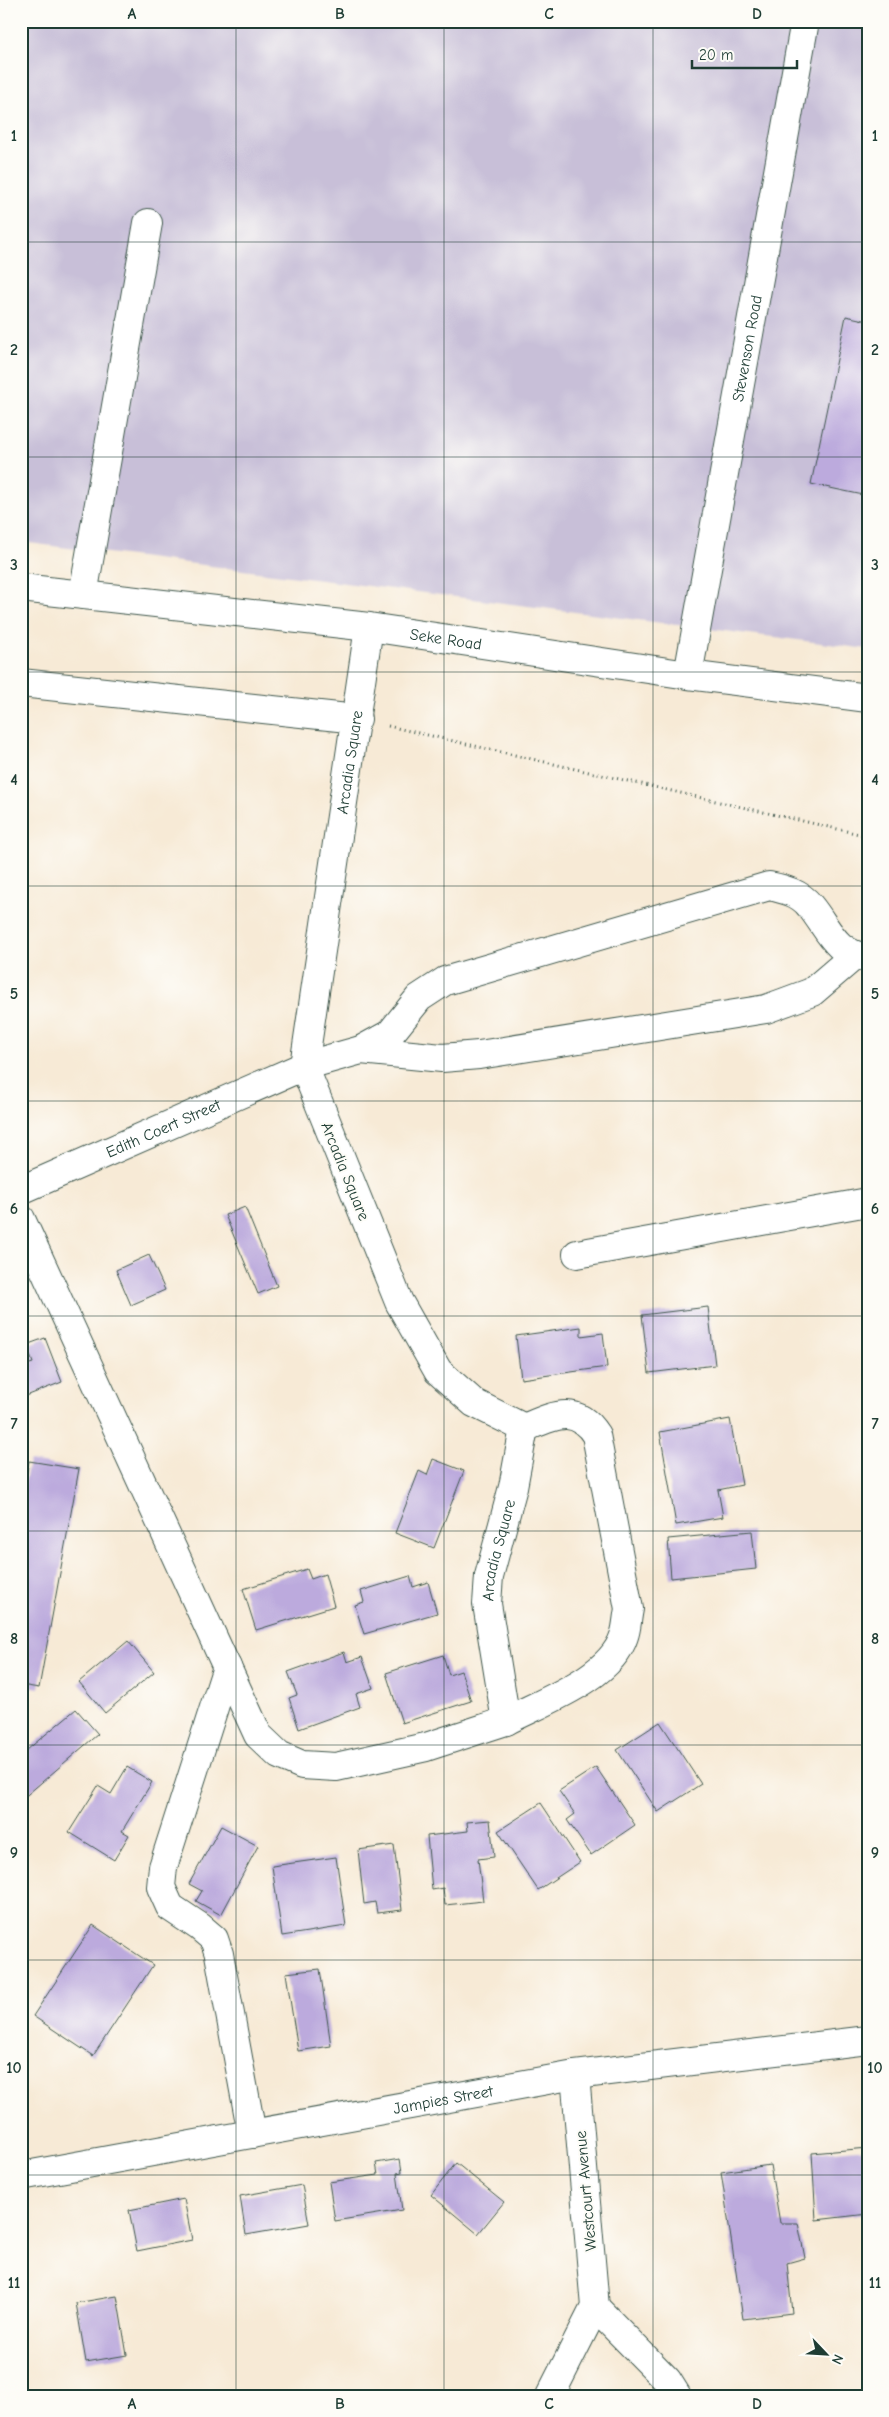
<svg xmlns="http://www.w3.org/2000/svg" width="889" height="2417" font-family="'Comic Neue',sans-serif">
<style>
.industrial{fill:#c8bfd8}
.building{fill:#bcaadd}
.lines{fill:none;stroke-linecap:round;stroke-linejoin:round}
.minor-casing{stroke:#3f574c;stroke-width:30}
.major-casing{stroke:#3f574c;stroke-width:30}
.path{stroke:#3f574c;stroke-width:3;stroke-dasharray:1 4;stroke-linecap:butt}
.minor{stroke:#fff;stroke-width:28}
.major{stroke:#fff;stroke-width:28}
.grid{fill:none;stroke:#1f3d34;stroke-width:1;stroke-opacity:0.55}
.labels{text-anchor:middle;stroke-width:4;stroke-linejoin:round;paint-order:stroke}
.street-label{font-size:16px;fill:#1f3d34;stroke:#fdfcf7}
.neatline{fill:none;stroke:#1f3d34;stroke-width:2}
.grid-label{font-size:16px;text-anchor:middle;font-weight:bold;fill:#1f3d34}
</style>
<rect width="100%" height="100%" fill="#fdfcf7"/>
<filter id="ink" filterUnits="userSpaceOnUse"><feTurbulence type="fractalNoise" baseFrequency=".02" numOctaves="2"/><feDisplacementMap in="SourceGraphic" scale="10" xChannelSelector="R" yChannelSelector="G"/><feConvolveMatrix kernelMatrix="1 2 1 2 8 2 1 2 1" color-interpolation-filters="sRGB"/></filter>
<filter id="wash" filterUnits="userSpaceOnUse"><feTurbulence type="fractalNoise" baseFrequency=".0096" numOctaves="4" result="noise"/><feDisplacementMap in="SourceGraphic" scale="20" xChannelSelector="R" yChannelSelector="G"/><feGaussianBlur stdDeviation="1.12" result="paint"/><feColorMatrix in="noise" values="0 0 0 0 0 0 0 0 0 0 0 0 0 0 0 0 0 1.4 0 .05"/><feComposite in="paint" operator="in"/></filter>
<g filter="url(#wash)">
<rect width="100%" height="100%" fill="#f7ead6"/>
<!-- industrial -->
<path class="industrial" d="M21,21H868V649L21,542Z"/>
<g id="blocks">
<!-- building -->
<path class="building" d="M846,316L868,321V496L811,484Z
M245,1207L277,1286L258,1294L225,1215Z
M149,1255L165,1290L131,1305L116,1270Z
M708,1307L715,1365L649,1373L642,1315Z
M581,1327V1336L603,1333L607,1367L521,1379L516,1336Z
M45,1338L62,1382L21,1398V1362L23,1366L33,1363L26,1345Z
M730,1419L742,1485L718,1490L723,1517L676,1525L660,1432Z
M433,1459L464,1471L434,1548L395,1533L419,1471L427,1475Z
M29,1461L79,1469L39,1688L21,1685V1487L24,1488Z
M752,1531L756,1569L671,1578L668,1539Z
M307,1569L311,1579L325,1574L334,1606L256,1630L243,1589Z
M410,1576L413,1587L428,1582L437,1613L364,1634L355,1605L364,1602L361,1591Z
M128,1641L154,1672L105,1713L79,1682Z
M344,1652L347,1662L362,1657L373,1688L356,1694L360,1707L299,1729L289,1698L297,1695L288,1672Z
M443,1655L449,1675L461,1671L471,1701L402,1723L386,1673Z
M76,1709L98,1734L21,1800V1755Z
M660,1722L701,1784L658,1812L617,1750Z
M127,1767L152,1782L122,1831L129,1835L114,1860L69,1832L98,1786L111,1794Z
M596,1767L635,1825L591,1855L567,1820L575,1814L559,1791Z
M541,1803L580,1862L538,1890L498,1831Z
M490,1820L494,1857L478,1859L483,1901L445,1905L443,1888L432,1890L427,1836L468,1831L467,1822Z
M221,1826L258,1846L221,1915L196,1901L202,1891L189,1884Z
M394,1845L402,1910L377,1913L375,1902L364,1904L358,1850Z
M336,1857L346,1926L282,1936L272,1866Z
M93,1925L153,1965L93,2056L33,2016Z
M320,1969L331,2046L298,2051L286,1973Z
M868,2148V2214L816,2220L812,2153Z
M400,2159L402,2172L397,2173L402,2210L335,2221L329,2182L378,2175L376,2163Z
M456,2163L504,2202L478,2234L431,2195Z
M770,2165L780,2223H798L805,2258L787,2263L792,2313L743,2319L721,2172Z
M302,2185L309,2224L246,2235L240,2196Z
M184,2199L192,2240L137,2251L129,2210Z
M117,2296L127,2355L86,2362L76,2303Z"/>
</g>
</g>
<g filter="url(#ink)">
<use href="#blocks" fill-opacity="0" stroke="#3f574c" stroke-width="1"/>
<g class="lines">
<!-- minor casing -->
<g class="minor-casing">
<g id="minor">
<path d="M83,595L148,223"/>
<path id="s1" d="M688,675L805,21"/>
<path d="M21,683L357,719"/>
<path d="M361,1050L442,1058L479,1055L766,1009L812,992L854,956"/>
<path id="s2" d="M21,1190L304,1066L361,1050L390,1034L419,998L445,981L769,886C784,889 800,893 810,906C829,929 834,953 868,958"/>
<path id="s3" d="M21,1219L258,1735L279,1755L302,1765L336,1767L426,1747L506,1721L487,1604L489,1576L513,1487L524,1428L474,1403L438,1371L399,1302L304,1066L369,627"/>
<path d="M577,1254L868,1202"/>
<path d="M227,1667L163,1867L161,1887L170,1907L200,1927L214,1939L219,1954L252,2134"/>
<path d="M506,1721C542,1702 611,1678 624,1636C627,1628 627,1618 629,1609L596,1435C576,1403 553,1416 524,1428"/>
<path id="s4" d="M21,2176L575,2075L868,2040"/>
<path d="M595,2307L667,2380L677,2396"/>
<path d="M550,2396L595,2307L575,2075"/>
</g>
</g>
<!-- major casing -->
<g class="major-casing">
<g id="major">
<path id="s5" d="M21,588L369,627L688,675L868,698"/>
</g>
</g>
<!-- path -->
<path class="path" d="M388,726L868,836"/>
<!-- minor -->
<use href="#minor" class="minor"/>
<!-- major -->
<use href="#major" class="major"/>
</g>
</g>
<!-- grid -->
<path class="grid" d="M236,21V2396M444,21V2396M653,21V2396M21,242H868M21,457H868M21,672H868M21,886H868M21,1101H868M21,1316H868M21,1531H868M21,1745H868M21,1960H868M21,2175H868"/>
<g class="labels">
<!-- street labels -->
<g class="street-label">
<text dy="6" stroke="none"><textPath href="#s1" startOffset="332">Stevenson Road</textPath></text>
<text dy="6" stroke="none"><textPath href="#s5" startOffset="428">Seke Road</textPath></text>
<text dy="6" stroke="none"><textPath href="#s3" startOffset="1876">Arcadia Square</textPath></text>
<text dy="6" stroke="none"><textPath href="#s2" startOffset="155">Edith Coert Street</textPath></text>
<text transform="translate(346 1171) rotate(68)" y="6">Arcadia Square</text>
<text dy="6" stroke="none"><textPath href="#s3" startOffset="1006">Arcadia Square</textPath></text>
<text dy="6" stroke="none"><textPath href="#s4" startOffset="429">Jampies Street</textPath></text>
<text transform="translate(585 2191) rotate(-95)" y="6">Westcourt Avenue</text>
</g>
</g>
<!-- margin -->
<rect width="889" height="2417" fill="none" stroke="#fdfcf7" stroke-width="55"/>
<!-- north arrow -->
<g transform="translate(826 2354) rotate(115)" stroke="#fdfcf7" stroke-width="4" paint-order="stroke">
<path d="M0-4L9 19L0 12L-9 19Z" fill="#1f3d34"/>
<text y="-8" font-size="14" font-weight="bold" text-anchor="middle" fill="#1f3d34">N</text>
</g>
<!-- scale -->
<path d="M692 60v8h105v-8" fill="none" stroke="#1f3d34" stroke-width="2.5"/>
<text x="699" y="60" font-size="15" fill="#1f3d34" stroke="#fdfcf7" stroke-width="4" paint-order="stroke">20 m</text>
<rect x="28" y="28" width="834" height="2362" class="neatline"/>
<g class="grid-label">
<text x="132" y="19">A</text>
<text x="340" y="19">B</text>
<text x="549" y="19">C</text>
<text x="757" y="19">D</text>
<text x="14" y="141">1</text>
<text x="875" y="141">1</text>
<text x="14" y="355">2</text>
<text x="875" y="355">2</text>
<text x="14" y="570">3</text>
<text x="875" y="570">3</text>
<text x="14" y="785">4</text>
<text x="875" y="785">4</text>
<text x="14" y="999">5</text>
<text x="875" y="999">5</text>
<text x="14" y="1214">6</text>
<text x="875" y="1214">6</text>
<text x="14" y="1429">7</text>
<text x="875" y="1429">7</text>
<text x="14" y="1644">8</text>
<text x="875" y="1644">8</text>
<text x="14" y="1858">9</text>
<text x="875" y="1858">9</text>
<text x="14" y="2073">10</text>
<text x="875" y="2073">10</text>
<text x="14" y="2288">11</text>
<text x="875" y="2288">11</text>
<text x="132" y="2409">A</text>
<text x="340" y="2409">B</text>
<text x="549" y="2409">C</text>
<text x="757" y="2409">D</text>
</g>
</svg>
